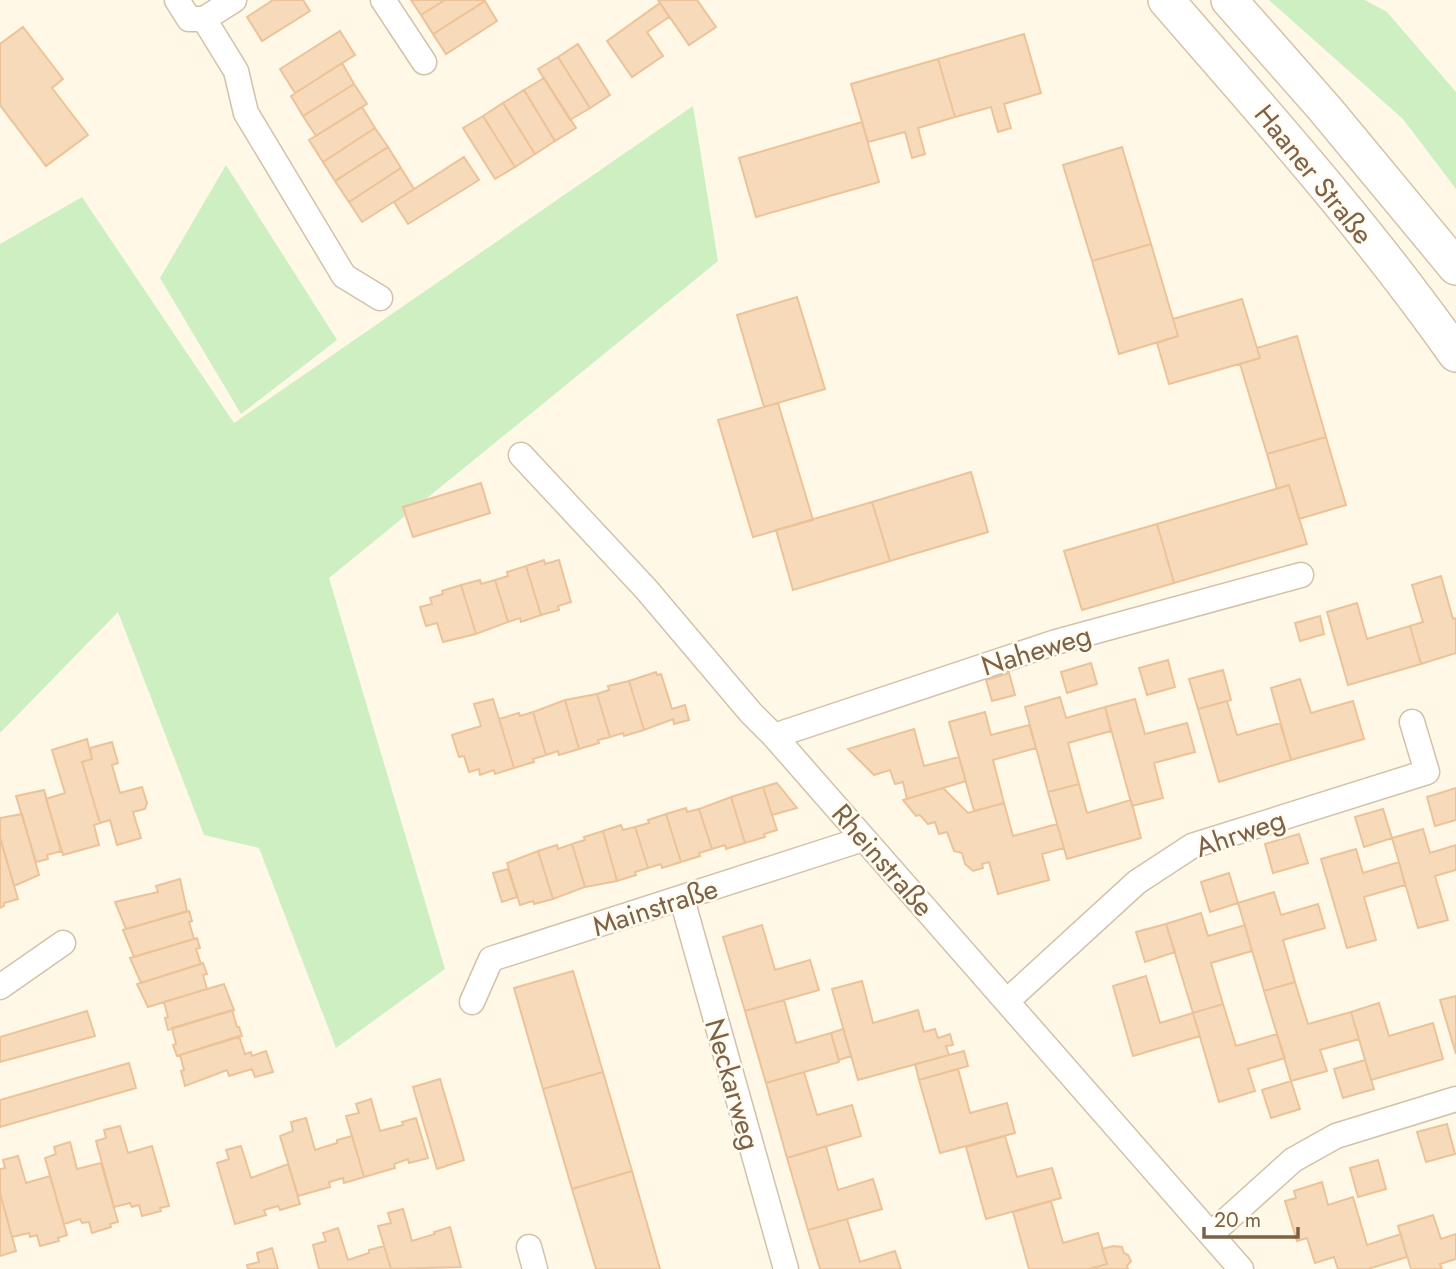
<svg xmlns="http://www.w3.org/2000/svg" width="1456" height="1269" font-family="Jost,sans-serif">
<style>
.green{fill:#ceefc2}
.building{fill:#f7daba;stroke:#ecc399;stroke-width:2}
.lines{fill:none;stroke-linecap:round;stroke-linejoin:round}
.minor-casing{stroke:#d3c1aa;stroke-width:27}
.secondary-casing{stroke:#d6c2a7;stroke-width:38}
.minor{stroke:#fff;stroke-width:24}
.secondary{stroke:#fff;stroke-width:35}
.labels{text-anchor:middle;stroke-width:5;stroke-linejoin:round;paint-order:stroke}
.street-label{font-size:28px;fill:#7c6147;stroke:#fffbef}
</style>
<rect width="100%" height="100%" fill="#fff8e6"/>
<!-- green -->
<path class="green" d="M1269,0H1365L1387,12L1456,92V189L1403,119Z
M693,106L718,261L329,578L445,969L336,1048L259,848L204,835L118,612L0,733V244L82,197L234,423Z
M226,165L337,340L241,414L160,278Z"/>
<!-- building -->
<path class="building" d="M273,0H303L310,11L262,41L247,17Z
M411,0H445L421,15Z
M445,0H484L485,1L433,34L421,15Z
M658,0H697L716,27L689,45Z
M485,1L497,21L446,54L433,34Z
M660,3L669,17L647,32L663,56L632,77L607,41Z
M23,27L63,79L52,88L88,135L46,166L0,105V44Z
M340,31L355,55L295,93L280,69Z
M1024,34L1041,93L1004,104L1011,128L998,132L991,107L955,117L938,59Z
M578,44L610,95L590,108L558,57Z
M558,57L590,108L570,120L538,69Z
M938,59L955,117L918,128L925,154L912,158L905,132L868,142L851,84Z
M342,63L354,84L303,116L291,96Z
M544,78L576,128L555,141L524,90Z
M354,84L367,104L316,136L303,116Z
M524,90L555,141L535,154L503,103Z
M503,103L535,154L515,167L483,116Z
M362,107L375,128L323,162L309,140Z
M483,116L515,167L495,179L463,128Z
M862,122L879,182L756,217L739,158Z
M375,128L388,147L335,181L323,162Z
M388,147L401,168L349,202L335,181Z
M1122,147L1151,244L1092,261L1063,165Z
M464,157L479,180L408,224L394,202Z
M401,168L414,189L362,222L349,202Z
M1151,244L1178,336L1119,354L1092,261Z
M797,297L825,389L764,407L737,315Z
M1242,299L1260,358L1169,384L1157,343L1178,336L1173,319Z
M1297,336L1326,437L1267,454L1240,364L1260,358L1257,348Z
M778,403L813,520L753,537L718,420Z
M1326,437L1346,505L1299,519L1289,485L1277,489L1267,454Z
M971,472L988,532L890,561L872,502Z
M481,483L490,513L413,537L403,507Z
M1289,485L1307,544L1174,583L1157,524Z
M872,502L890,561L793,590L776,530Z
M1157,524L1174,583L1082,610L1064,551Z
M544,560L545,564L559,560L571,602L558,606L559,610L541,615L526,566Z
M526,566L541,615L521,622L520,618L508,622L495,580L508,576L507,572Z
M1441,576L1453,619L1456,618V653L1421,664L1410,626L1423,622L1412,585Z
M480,580L481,584L495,580L508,622L476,634L461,585Z
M461,585L476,634L443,642L437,623L426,626L420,607L432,604L430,598L443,594L442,591Z
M1357,603L1367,639L1410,626L1421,664L1348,685L1327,612Z
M1320,616L1324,634L1300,641L1295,623Z
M1168,660L1175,687L1147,695L1139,668Z
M1091,663L1097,684L1067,693L1061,672Z
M1223,670L1231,700L1198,709L1189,679Z
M656,672L657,675L661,674L672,709L685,705L689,720L674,724L673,719L644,730L629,681Z
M1009,673L1015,695L992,701L986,680Z
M1300,679L1311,713L1353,701L1364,739L1291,760L1271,688Z
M629,681L644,730L624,736L623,733L610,737L597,694L609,690L608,686Z
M597,694L610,737L598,740L599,743L579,749L565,700Z
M1060,697L1066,718L1105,707L1111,731L1068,743L1079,784L1048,792L1025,707Z
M493,699L514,768L495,774L494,770L480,775L479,769L469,772L464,756L459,757L452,735L481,726L474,704Z
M1135,699L1145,734L1187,723L1195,752L1154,763L1163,798L1132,806L1105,707Z
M565,700L579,749L559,755L558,751L546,755L533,712Z
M1227,701L1237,735L1280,723L1291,760L1219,782L1198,709Z
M533,712L546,755L533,759L534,762L514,768L499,719L519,713L520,716Z
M985,712L991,735L1029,725L1036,748L993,760L1004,803L974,811L949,722Z
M914,729L924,766L959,757L966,781L907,799L903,782L895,784L890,770L874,775L848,749Z
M87,739L92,759L82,762L100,823L94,825L99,845L63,855L46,799L65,793L52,750Z
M112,742L118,763L112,765L120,793L142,787L147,803L145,809L133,812L141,838L117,845L110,820L100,823L82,762L92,759L90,748Z
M777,783L797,808L772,815L763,787Z
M1079,784L1087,813L1131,800L1141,838L1067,859L1048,792Z
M763,787L777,830L764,834L765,837L745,843L731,797Z
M943,788L968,813L1004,803L1013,836L1057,824L1064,848L1042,854L1049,880L998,894L989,862L982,864L983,868L973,871L965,864L962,853L954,851L947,832L939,834L935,822L928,824L920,815L916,816L903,800Z
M1456,788V820L1435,826L1427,797Z
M44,790L61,851L47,855L48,859L36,862L16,796Z
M731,797L745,843L726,849L725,845L712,849L699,809Z
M686,808L687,812L699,809L712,849L699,853L700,856L681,862L666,814Z
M1383,809L1392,838L1364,847L1355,817Z
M22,814L39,875L14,886L0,837V818Z
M666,814L681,862L662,868L661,864L648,868L635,827L649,823L648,820Z
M621,825L623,830L635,827L648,868L635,872L636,875L617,881L603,831Z
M1423,829L1430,853L1456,845V870L1435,876L1448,920L1418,928L1392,838Z
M603,831L617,881L585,887L572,844L585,840L584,837Z
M1299,834L1308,863L1273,873L1265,844Z
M0,838L18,899L4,903V906L0,908Z
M572,844L585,887L553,899L538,851L557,845L558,849Z
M1356,849L1363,873L1399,862L1405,885L1364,897L1376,940L1347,948L1321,859Z
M538,851L553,899L534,904L533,901L520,905L507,863Z
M508,869L517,897L502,902L493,873Z
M1229,873L1238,903L1210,912L1201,882Z
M180,879L187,911L126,929L115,902L158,892L156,886Z
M1274,892L1281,915L1318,904L1325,928L1283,940L1295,982L1264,991L1238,903Z
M189,911L192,921L189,922L194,939L134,957L123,930Z
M1201,913L1208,936L1245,925L1252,951L1211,963L1223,1004L1193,1013L1166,924Z
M1166,924L1175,952L1145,962L1136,932Z
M762,925L775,970L810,960L819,990L745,1011L723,937Z
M197,938L200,948L196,949L201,964L141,983L130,958Z
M203,963L207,974L203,975L207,989L148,1007L137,984Z
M573,971L603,1072L543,1089L514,988Z
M1146,976L1160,1023L1193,1013L1200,1036L1133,1056L1113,986Z
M862,981L873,1023L918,1010L924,1032L935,1029L938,1038L950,1034L953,1045L946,1046L949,1055L858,1080L832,989Z
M1295,982L1308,1024L1351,1012L1359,1039L1320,1050L1327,1071L1291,1081L1264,991Z
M224,984L234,1010L168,1030L165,1018L168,1017L164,1002Z
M1456,996V1054L1440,1000Z
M784,1000L796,1043L831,1033L839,1062L766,1083L745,1011Z
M1379,1003L1389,1036L1433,1023L1443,1059L1371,1080L1351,1012Z
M1223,1004L1236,1046L1277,1034L1285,1058L1248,1069L1255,1091L1219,1102L1193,1013Z
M232,1010L237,1027H239L242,1036L177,1056L173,1045L176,1044L172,1028Z
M87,1011L95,1036L0,1062V1037Z
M843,1029L851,1056L839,1060L831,1033Z
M239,1036L245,1054L251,1052L252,1056L266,1051L273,1072L255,1077L252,1069L229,1076L227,1070L185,1086L181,1071L184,1070L180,1055Z
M964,1051L968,1066L919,1080L915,1064Z
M1365,1060L1374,1089L1343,1098L1334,1069Z
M129,1063L136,1088L0,1127V1100Z
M958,1069L970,1113L1007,1103L1015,1133L940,1153L919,1080Z
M603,1072L632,1171L572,1189L543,1089Z
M804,1072L817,1115L852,1105L861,1136L787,1158L766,1083Z
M440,1079L464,1160L437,1169L413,1087Z
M1291,1081L1300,1109L1271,1118L1262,1090Z
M371,1099L380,1131L403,1125L402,1122L416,1118L428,1158L409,1163L408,1159L394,1164L395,1168L364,1177L346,1116L359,1113L356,1104Z
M306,1118L315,1150L337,1143V1140L352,1136L364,1177L344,1183L343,1178L329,1182L330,1187L298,1196L280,1136L293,1131L291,1122Z
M1447,1124L1455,1154L1426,1162L1417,1132Z
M120,1126L128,1153L152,1146L169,1206L160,1208L161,1211L142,1216L139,1205L132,1207L130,1203L114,1207L96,1141L106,1138L104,1130Z
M1005,1136L1017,1177L1052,1168L1061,1198L986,1219L966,1147Z
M70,1142L77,1169L101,1163L118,1222L110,1224L111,1227L92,1233L89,1222L82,1223L80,1219L64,1224L45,1158L56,1154L54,1147Z
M241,1146L251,1178L288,1164L300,1204L280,1210L278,1206L264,1210L266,1215L235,1224L217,1163L229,1159L226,1150Z
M826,1146L838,1190L873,1179L882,1209L808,1230L787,1158Z
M18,1156L26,1183L50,1176L67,1235L58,1238L59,1241L40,1246L37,1235L30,1237L29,1233L12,1237L0,1193V1169L5,1168L3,1160Z
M1378,1160L1386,1189L1358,1197L1350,1168Z
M632,1171L660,1269H596L572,1189Z
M1322,1182L1328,1205L1353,1197L1367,1245L1401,1234L1407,1257L1368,1269H1338L1334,1257L1315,1263L1307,1238L1297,1241L1285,1201L1296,1198L1294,1191Z
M0,1193L16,1251L0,1256Z
M1051,1201L1063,1243L1098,1233L1107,1264L1089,1269H1029L1013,1212Z
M403,1209L412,1241L435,1234L434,1232L450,1227L461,1267L391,1269L378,1226L391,1223L388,1213Z
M1433,1215L1441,1239L1456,1234V1259L1440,1264L1442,1269H1411L1398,1226Z
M847,1219L860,1262L895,1251L901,1269H820L808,1230Z
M338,1228L348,1260L369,1253V1250L384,1246L391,1269H319L313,1245L326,1241L323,1233Z
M1113,1246L1122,1247L1124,1253L1128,1255L1131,1261L1127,1266L1128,1269H1089L1107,1264L1102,1249Z
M272,1248L278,1269H248L247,1265L259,1262L257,1253Z"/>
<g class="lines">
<!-- minor casing -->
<g class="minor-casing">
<path id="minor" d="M177,0L189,19H204L236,71L246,113L344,276L380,298
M383,0L424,62
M204,19L234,0
M521,455L646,589L751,713L774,736L1241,1269
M774,736L1056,642L1301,575
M682,899L786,1269
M0,987L63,943
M1007,1001L1137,882L1192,846L1427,772L1412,722
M472,1002L491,959L863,839
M1211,1234L1293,1160L1336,1136L1456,1099
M529,1247L535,1269"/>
</g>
<!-- secondary casing -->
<g class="secondary-casing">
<path id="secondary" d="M1166,0C1266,115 1368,229 1456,354
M1229,0L1325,109L1456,267"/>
</g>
<!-- minor -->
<use href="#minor" class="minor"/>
<!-- secondary -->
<use href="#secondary" class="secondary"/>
</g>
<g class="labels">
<!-- street labels -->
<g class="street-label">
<text transform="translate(1314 174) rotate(51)" y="10">Haaner Straße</text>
<text transform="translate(1036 650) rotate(-17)" y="10">Naheweg</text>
<text transform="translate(1240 833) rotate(-19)" y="10">Ahrweg</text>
<text transform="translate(883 860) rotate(49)" y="10">Rheinstraße</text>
<text transform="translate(655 907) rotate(-18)" y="10">Mainstraße</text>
<text transform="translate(733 1084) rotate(74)" y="10">Neckarweg</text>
</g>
</g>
<!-- scale -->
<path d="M1204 1227v10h94v-10" fill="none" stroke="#7c6147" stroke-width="3.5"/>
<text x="1214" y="1227" font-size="21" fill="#7c6147" stroke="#fffbef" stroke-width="5" paint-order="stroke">20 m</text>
</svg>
